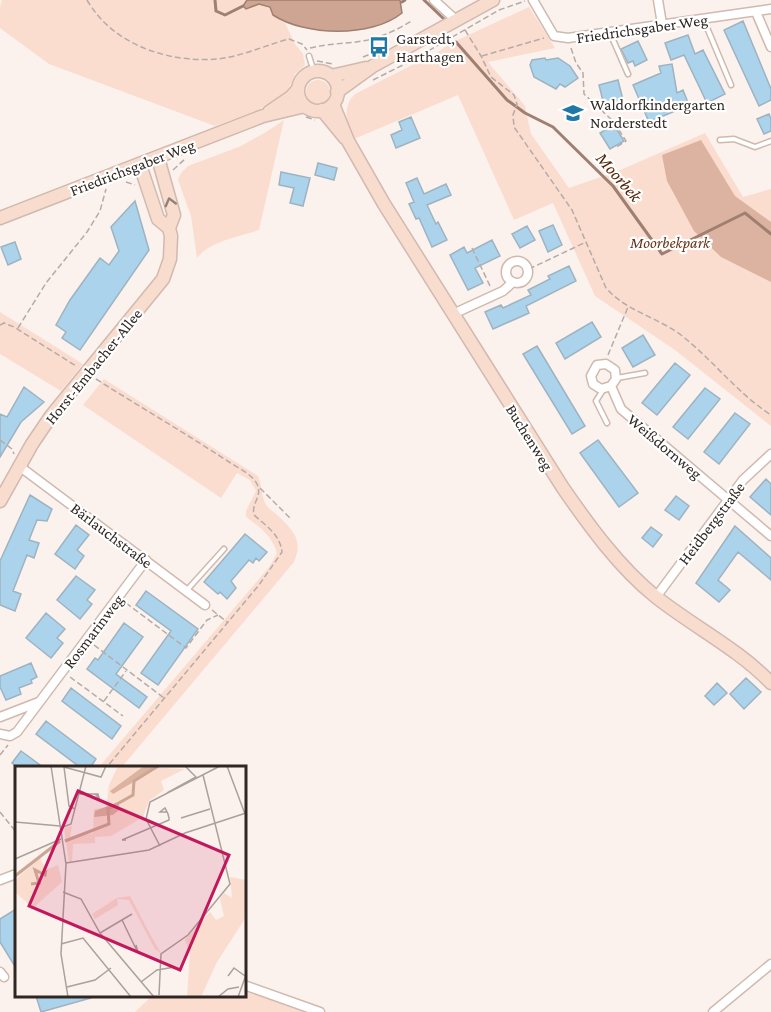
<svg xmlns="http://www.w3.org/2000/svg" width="771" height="1012" font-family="'Crimson Pro',serif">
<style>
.green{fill:#faddcf}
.forest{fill:#dcb3a0}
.water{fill:#cda592;stroke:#9e7f71;stroke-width:1.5}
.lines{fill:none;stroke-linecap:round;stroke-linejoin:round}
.stream{stroke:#9e7f71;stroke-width:3}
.building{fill:#acd3ec;stroke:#9db3c1;stroke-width:1.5}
.lane-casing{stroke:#d1b9ae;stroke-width:7}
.street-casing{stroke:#d1b9ae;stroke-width:11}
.secondary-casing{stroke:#d1b9ae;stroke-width:15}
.path{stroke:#b5aba7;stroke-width:1.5;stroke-dasharray:6 3;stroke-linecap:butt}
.lane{stroke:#fff;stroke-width:4}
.street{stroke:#fff;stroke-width:8}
.secondary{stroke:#f8dcce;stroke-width:12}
.oneway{stroke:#948278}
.labels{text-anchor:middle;stroke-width:4.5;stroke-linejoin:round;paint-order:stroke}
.street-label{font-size:16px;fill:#302723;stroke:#fff}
.poi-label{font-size:16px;fill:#302723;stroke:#fff;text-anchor:start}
.park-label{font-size:16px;font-style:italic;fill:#663317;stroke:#fff}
.water-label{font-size:18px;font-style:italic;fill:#562406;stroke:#fff}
.inset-river{fill:none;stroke:#cda592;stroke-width:3}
.inset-road{fill:none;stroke:#aaa09c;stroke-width:1.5}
.view{fill:#c2185b;fill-opacity:0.15;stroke:#c2185b;stroke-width:3}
.inset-edge{fill:none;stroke:#302723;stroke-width:3}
</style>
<rect width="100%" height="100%" fill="#fbf1ed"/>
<!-- green -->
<path class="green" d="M2,0H247L243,6L259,4L270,7L273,15L285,23L295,44L303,54L305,65L295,74L291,84L285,93L256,111L215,126L49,64L0,28V7Z
M529,7L555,48L488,62L525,106L531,134L569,188L618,171L705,133L743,197L771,189V426L675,350L595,296L553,203L514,220L458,95L354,139C346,124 342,106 355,94L438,52L449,44Z
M306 92a12 12 0 1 1 24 0a12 12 0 1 1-24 0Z
M284,120L259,230C239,237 210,241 197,258L191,216L178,180L181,173L188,166L241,146L266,132Z
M0,312L83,364L61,391L0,354Z
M104,379L258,476C262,485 261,494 265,503C267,507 272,511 275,513C292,529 304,539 294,562L121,768L99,767L270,566L277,553C271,535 260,527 246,517V511L256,491L250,480L237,473L221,498L83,405Z
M245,991L304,1012H135L152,996H244Z"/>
<!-- forest -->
<path class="forest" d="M701,140L735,196L771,222V282L721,257L694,231L667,181L662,155Z"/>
<!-- water -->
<path class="water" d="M247,0H400L402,13C371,38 305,36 273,15L270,7L259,4L246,9L243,6Z"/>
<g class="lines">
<!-- stream -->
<path class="stream" d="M215,0L216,11L225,15L243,6
M424,0L445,20
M402,2L405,0
M456,42L507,100L525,113L553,127L613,186L662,254L745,213L771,234"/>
</g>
<!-- building -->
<path class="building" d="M743,21L771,89V100L759,106L724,30Z
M688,35L695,54L703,50L725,94L707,103L684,55L671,60L665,43Z
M638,41L647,60L635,66L633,61L628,63L621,49Z
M545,58L546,60L558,58L570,66L578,78L565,87L560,84L556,89L534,77L530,65L532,60Z
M672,64L677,93L683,90L689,105L649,122L633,85L661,73L659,66Z
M618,80L624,104L605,109L599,85Z
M769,114L771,119V131L764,134L757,119Z
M411,117L420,138L396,148L391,135L402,130L399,122Z
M614,125L624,141L610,149L600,133Z
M318,163L337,168L334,180L315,175Z
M281,172L310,178L303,206L290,203L294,188L279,185Z
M417,178L424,194L446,184L451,195L427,205L436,224L438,222L447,240L432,247L419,218L416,219L409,204L414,202L406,183Z
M135,201L149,250L80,350L62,338L66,332L56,325L70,300L100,258L109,265L119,251L111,227Z
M553,225L562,245L548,252L539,231Z
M527,226L535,240L520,248L512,234Z
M492,240L500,256L475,268L483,283L468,290L450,255L464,247L467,253Z
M15,242L21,259L8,265L1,247Z
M569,266L576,281L526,306L529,313L493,329L485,312L501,305L503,308L531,295L528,290L550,279L548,276Z
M592,322L601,337L565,359L556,343Z
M643,335L655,355L633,367L622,348Z
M537,346L585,426L572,434L523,354Z
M675,363L690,375L657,415L642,403Z
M24,387L44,402L21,422L0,457V414L7,417Z
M705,388L720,399L688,439L673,427Z
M735,413L750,424L719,464L704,452Z
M598,440L638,493L619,507L580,453Z
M766,479L771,484V515L750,497Z
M30,495L52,509L47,521L37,520L29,540L39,543L34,558L27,555L13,591L21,594L15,611L0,605V561Z
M676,496L689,506L679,520L665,510Z
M76,525L89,535L77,550L84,556L75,569L55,554Z
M735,526L771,558V580L738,552L718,580L730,590L719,602L696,583Z
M651,527L662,535L653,547L642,538Z
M245,534L267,552L259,561L256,558L253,563L249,560L231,581L236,588L227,599L220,592L218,594L204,582Z
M76,576L95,590L87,600L92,604L80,619L57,600Z
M146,591L198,629L158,685L141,673L171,631L136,605Z
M46,613L65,629L57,638L63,643L51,658L26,638Z
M124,623L143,637L116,674L147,697L139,708L87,669L95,658L98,660Z
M31,663L37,677L31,680L32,683L19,688L21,694L6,700L0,687V676Z
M746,678L761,692L744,709L730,694Z
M717,683L727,693L714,705L705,696Z
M71,688L121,726L112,739L62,701Z
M46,721L96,759L90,768H81L36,734Z
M21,751L28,756L44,768H18L12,763Z
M16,909V968L0,942V919Z
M36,996H91V998L41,1012Z"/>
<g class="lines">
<!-- lane casing -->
<g class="lane-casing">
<path id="lane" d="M700,20L708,30L731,85
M610,33L628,74
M309,56L314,72
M720,140L734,139L755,147L771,141
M617,378L645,373
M603,390L596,401L607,423
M187,590L224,549"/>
</g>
<!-- street casing -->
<g class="street-casing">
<path id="street" d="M434,0L457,21
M533,0L554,36L568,38L771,9
M658,0L662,24
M756,12L771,47
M506 272a11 11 0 1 1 22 0a11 11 0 1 1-22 0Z
M453,314L503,291L513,282
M611,386L601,389L593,384L591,376L597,365L606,364L615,370L616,379L611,386L621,409L771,536
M19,466L205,605
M656,597L743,480L771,454
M0,717L39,702
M0,734L10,736L17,732L146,560
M0,880L16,874
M0,972L4,977
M244,985L320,1012
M713,1012L771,964"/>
</g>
<!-- secondary casing -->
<g class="secondary-casing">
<path id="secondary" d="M298 91a20 20 0 1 1 40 0a20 20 0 1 1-40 0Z
M331,76L366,68
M337,92L373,66L493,0
M333,104L348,141L384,204L563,488C590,527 619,567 656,597C694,627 737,648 771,683
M322,110L345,138
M269,112L291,97L298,89
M140,165L158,219L169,228
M0,218L263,116L305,106
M0,501L32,444L51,416L163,279L170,259L171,236L169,228L174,215L158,158"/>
</g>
<!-- path -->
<path class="path" d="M87,0C113,45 168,63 218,59C243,56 266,45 289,39L302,44L307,50
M465,30L481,56L491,77L514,95L517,104L513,115L514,127L572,210L606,288C626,311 657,317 681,335C713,360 737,393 771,415
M310,48C330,43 349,44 368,40C384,36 399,29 413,20
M571,48L576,63L583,73L584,94L614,122L626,141L615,148
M482,56L544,38
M363,57L373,53
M317,61L333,64
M373,80L411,61L499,10L525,1
M306,117L315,120
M173,170L185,159
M126,182L135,185
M472,248L490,286
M529,269L584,243
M0,325L4,323L14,327L76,366
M18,328L46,283L87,232L100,211L106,189
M608,355L628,307
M96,379C140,407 185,433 229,462C238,468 252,474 257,484C263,496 251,503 254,515C266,526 280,534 282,552L259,585L106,768
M0,440L12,449L14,454
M260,488L290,518
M126,603L186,648L207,620L218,615
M212,610L227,622
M94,645L164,698
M70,677L123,716
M104,701L126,671
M0,755L8,745
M0,812L16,832"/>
<!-- lane -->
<use href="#lane" class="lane"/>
<!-- street -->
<use href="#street" class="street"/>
<!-- secondary -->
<use href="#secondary" class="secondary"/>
</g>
<!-- one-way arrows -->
<defs><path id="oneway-chevron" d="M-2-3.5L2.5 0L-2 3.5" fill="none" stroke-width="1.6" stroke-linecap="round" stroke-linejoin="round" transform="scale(1.5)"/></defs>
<use class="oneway" href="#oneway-chevron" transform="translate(170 202) rotate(-105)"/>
<!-- icons -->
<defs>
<g id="bus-bare" transform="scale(1.62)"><path d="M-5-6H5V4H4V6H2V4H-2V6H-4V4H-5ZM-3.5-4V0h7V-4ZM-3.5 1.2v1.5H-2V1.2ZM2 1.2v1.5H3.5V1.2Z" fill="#2078a7" stroke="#fff" stroke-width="2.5" paint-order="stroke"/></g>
<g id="school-bare" transform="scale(1.62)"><path d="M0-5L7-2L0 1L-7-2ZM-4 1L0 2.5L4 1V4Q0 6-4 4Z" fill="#2078a7" stroke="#fff" stroke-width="2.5" paint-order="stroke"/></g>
</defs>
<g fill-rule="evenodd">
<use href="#bus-bare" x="379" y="47"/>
<use href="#school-bare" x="573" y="113"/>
</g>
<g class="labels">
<!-- street labels -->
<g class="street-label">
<text transform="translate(642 28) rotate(-8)" y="6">Friedrichsgaber Weg</text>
<text transform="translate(132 167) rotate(-21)" y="6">Friedrichsgaber Weg</text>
<text transform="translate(93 366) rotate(-51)" y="6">Horst-Embacher-Allee</text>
<text transform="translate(530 437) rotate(58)" y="6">Buchenweg</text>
<text transform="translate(665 446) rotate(40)" y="6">Weißdornweg</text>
<text transform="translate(711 523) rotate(-53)" y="6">Heidbergstraße</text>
<text transform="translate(112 535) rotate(37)" y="6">Bärlauchstraße</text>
<text transform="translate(93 631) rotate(-53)" y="6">Rosmarinweg</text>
</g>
<!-- poi labels -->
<g class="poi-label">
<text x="396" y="44">Garstedt,<tspan x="396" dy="18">Harthagen</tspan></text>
<text x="590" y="110">Waldorfkindergarten<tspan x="590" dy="18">Norderstedt</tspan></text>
</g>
<!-- park labels -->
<g class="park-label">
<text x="670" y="248">Moorbekpark</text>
</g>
<!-- water labels -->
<g class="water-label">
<text transform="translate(619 177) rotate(49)" y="6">Moorbek</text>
</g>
</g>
<!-- overview -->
<g transform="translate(15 766)">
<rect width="231" height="231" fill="#fbf1ed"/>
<path d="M103,0L170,3L146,15L149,24L134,35L128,51L96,70L80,71V77L58,78L57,96H54L49,62L57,60L55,71L78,67L79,43L91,42L94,19ZM25,92L31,104L43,99L47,116L18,142L0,126V114ZM215,111L231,114V151L202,196L186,231H172L175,187L170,174L195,146L201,154L209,150L205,133L209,127L217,132ZM115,130L137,172L146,187L140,183L114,134L102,133L103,139L80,153L77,148L102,132Z" fill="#faddcf"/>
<path d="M129,0H146L98,28L95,25ZM103,36L105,43L98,49L79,51L80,45Z" fill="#dcb3a0"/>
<path class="inset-river" d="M50,75L94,58L93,43L118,29L119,15L143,0M0,110L45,75M16,118L24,117L20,104L30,109L31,104"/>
<path class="inset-road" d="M36,0L51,98L46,188L53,231M212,0L230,48M152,27L181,11L170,0M64,28H83L84,32L80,28M60,43L54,40L49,1L86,11L91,0M166,52L195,43M0,56L45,60M48,61L56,58L71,0M111,74H107L154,54V52L153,48L150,42L145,46H152M145,80L131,53L135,36L205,0M0,93L46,73M51,97L134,84L170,67L231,47M48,126L66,133L85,167L139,231M107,154L123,187L121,179M85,167L117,148M46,178L68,172L116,231M213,210L219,202L230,210M126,216L142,204L160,201M52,221L80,214L96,202M144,229L146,188L173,169L215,118L188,9M203,231L213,223L224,221M223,231L231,209"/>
<path class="view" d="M63,25L214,89L165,204L14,140Z"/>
<rect width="231" height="231" class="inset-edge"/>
</g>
</svg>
